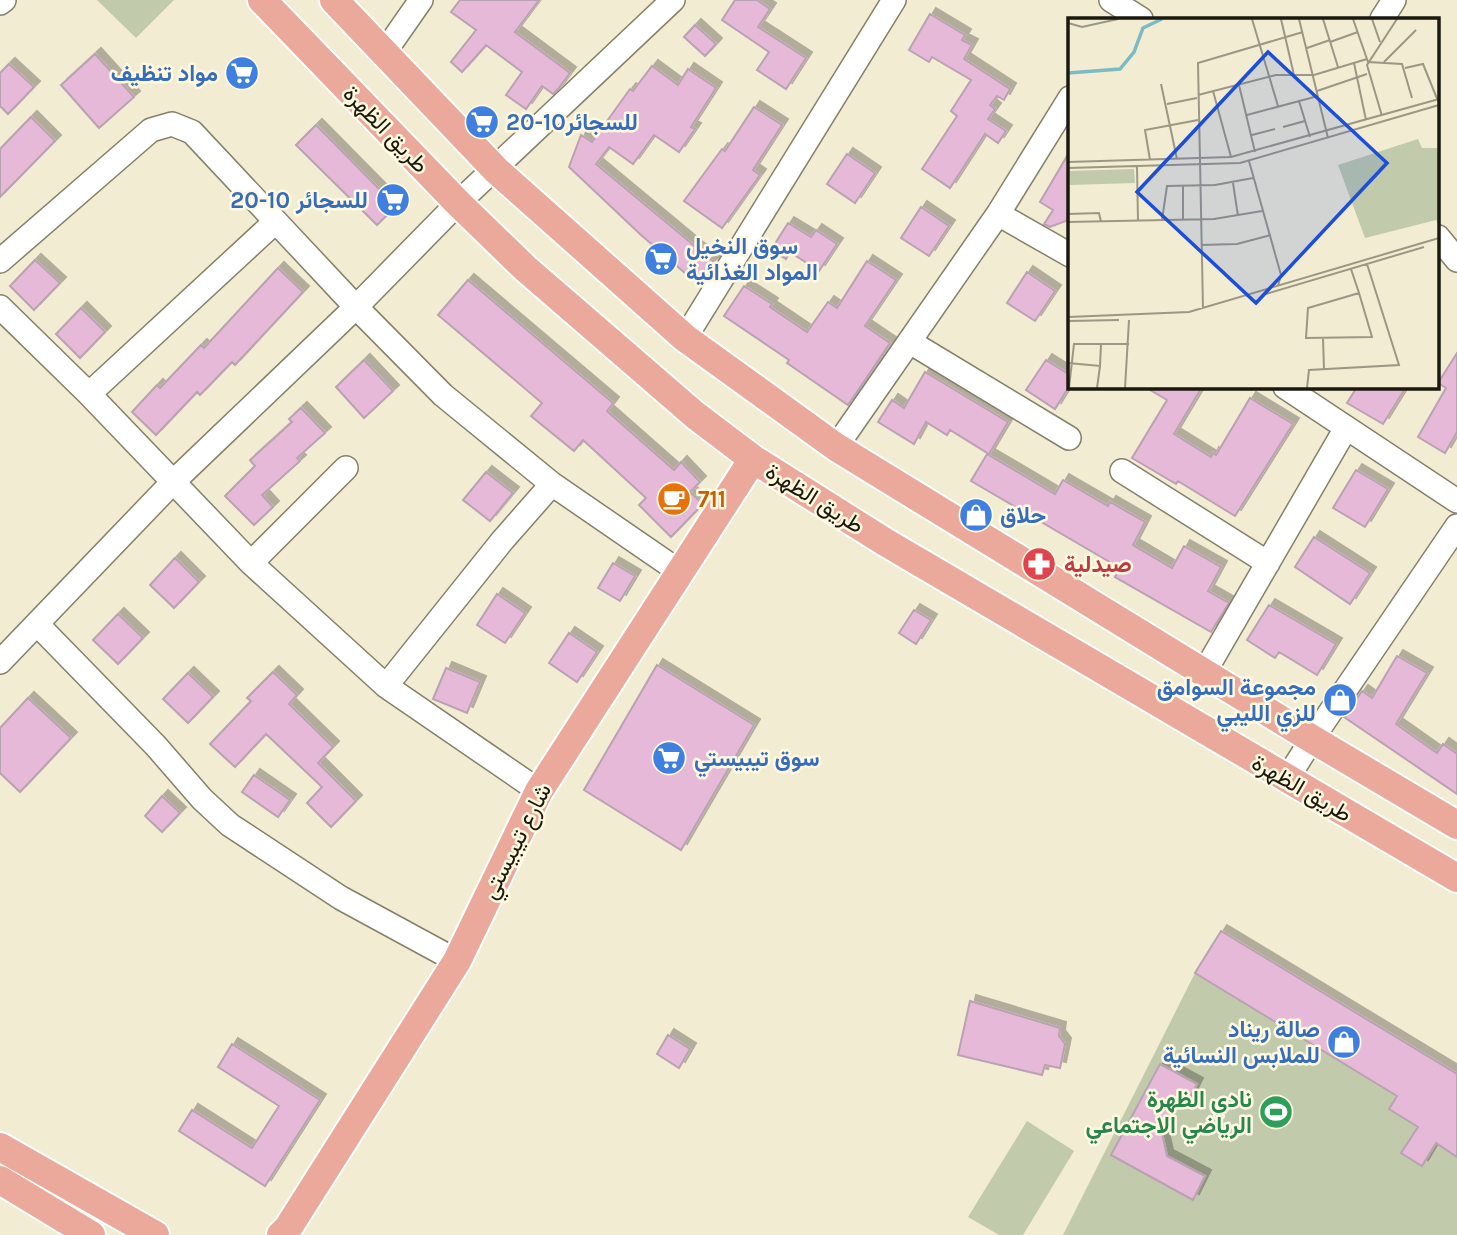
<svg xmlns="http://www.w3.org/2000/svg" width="1457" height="1235" font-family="Karla,Vazirmatn,sans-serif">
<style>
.green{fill:#c1caaa}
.building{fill:#e7b9d9;stroke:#b9a2b2;stroke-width:2;filter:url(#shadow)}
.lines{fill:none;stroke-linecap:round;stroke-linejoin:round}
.minor-casing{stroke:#858069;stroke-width:26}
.major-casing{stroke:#fff;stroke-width:32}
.minor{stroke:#fff;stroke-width:23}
.major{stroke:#eaa99b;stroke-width:28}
.labels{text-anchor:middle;stroke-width:5;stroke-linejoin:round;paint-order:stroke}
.shop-label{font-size:23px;font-weight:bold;fill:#366cbe;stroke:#fff9df;text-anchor:end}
.street-label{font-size:23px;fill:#1a180f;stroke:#fff9df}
.food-label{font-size:23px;font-weight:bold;fill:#c56008;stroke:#fff9df;text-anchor:start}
.health-label{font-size:23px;font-weight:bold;fill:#be3a42;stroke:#fff9df;text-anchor:start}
.leisure-label{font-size:23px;font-weight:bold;fill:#27864d;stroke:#fff9df;text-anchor:end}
.inset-river{fill:none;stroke:#7bbcc4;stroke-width:3.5}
.inset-road{fill:none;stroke:#9b9784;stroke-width:2}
.view{fill:#1d4ed8;fill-opacity:0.15;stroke:#1d4ed8;stroke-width:3.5}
.inset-edge{fill:none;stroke:#1a180f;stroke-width:3.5}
</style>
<defs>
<filter id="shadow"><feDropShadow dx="6" dy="-6" stdDeviation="0" flood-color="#0004"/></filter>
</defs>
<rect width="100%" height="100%" fill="#f1ecd2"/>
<!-- green -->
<path class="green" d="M97,0H174L136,38Z
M1195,973L1457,1127V1235H1063Z
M1027,1121L1074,1151L1023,1235H999L968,1217Z"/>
<!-- building -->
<path class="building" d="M460,0H539L515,32L570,73L558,89L553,94L542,86L526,109L506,95L522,72L486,45L462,72L451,62L476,30L451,12Z
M735,0H757L770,9L758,27L806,58L786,89L757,70L769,52L722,20Z
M930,14L965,35L962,40L972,45L964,59L1010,89L1004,100L997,96L990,105L995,109L988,119L1006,131L998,143L985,134L950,188L922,169L957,116L951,111L971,80L932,57L929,62L909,50Z
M695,25L716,44L705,56L684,37Z
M95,54L134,97L99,128L61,85Z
M9,64L34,87L8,114L0,106V73Z
M652,66L678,85L688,69L716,88L691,127L695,129L679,152L654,135L633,164L609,147L596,164L714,262L693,280L641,235L569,167L581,135L592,142L630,89L633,91Z
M754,107L782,125L753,170L760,175L722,228L684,201L722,149L725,151Z
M31,117L55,141L0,197V149Z
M316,125L396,206L377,225L296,145Z
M1070,151V217L1066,221L1050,227L1044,224L1053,210L1040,202Z
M847,154L875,173L855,203L827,184Z
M921,207L949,226L929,256L901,238Z
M788,223L811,237L816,230L837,244L819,271L790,252L786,259L771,250Z
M35,260L60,283L34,310L10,286Z
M867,261L896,280L865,326L890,343L848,405L787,363L789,360L724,316L744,286L772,304L770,307L807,332L828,302L837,308Z
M278,268L303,292L235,365L232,362L200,395L197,392L156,435L132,412L157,385L160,388L201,345L204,348Z
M1027,272L1055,291L1035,321L1007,303Z
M468,280L613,403L607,411L674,470L681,462L700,482L690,492L703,504L671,537L639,505L646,498L583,440L574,451L531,416L542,403L438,315Z
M81,308L105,332L80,358L56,334Z
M1457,353V432L1445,453L1418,437L1446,388L1438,383Z
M364,360L393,391L364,418L336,387Z
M1046,360L1070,375V385L1055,409L1026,390Z
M925,372L1008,422L989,454L950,430L947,435L926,422L914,444L878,422L892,400L904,408Z
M1145,387H1202L1174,434L1211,457L1213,453L1216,455L1250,398L1293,424L1235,516L1178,481L1176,484L1132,458L1167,400Z
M1357,387H1406L1383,424L1347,403Z
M301,408L325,433L297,458L300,461L262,495L273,507L254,525L225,496L255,466L250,460L292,422L289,419Z
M987,454L1055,494L1063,480L1108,506L1110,502L1145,522L1133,545L1172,568L1184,546L1221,567L1208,591L1229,603L1211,632L1115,577L1120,568L971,481Z
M1356,470L1388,489L1365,527L1333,508Z
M486,472L513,493L490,521L463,500Z
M1314,537L1370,573L1350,604L1295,567Z
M175,558L199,582L174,608L150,585Z
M613,563L635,576L620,601L598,588Z
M497,594L525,613L505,643L477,625Z
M1269,605L1336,644L1317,675L1279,652L1275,658L1247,640Z
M914,610L931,620L916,644L899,633Z
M118,614L143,638L118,664L93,640Z
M569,633L597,652L577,682L549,663Z
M1397,656L1427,673L1396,724L1437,753L1443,744L1457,754V794L1344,717L1362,691L1372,698Z
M657,665L754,725L681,850L584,790Z
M446,668L480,682L467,713L433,699Z
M273,672L297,695L289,704L333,747L318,763L356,801L331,827L307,803L322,787L266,734L235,767L210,744L251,701L247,698Z
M188,673L213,697L188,723L163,699Z
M28,698L71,738L20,792L0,773V728Z
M254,775L290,800L278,817L242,792Z
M162,796L180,813L162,832L145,816Z
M1221,931L1457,1074V1157L1436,1143L1422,1166L1401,1153L1418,1127L1389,1109L1397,1096L1195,973Z
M970,1001L1060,1028L1059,1036L1065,1044L1060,1068L1045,1065L1042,1075L958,1055Z
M668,1035L690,1049L679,1068L657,1054Z
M232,1044L320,1100L265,1186L179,1131L192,1110L252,1148L279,1106L218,1067Z
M1160,1064L1197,1084L1187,1104L1177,1103L1161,1129L1167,1156L1205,1176L1193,1200L1111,1155Z"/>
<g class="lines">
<!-- minor casing -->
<g class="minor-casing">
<path id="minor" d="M1111,0L1141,19
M0,3L4,0
M1382,19L1394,0
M384,53L421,0
M998,214L1070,255
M1438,237L1457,260
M0,261L151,130L172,124L192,132L356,307L443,395L552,484L680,572
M0,307L89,394L251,563L386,686L539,791
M685,338L894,0
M910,342L1069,438
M1285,387L1457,501
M89,394L275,222
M836,447L998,214L1070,98
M1122,471L1268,563
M251,563L346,468
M37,624L156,746L202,799L230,825L341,898L457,961
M0,662L172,483L356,307L458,203L673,0
M1204,673L1346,428
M386,686L502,541L552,484
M1287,779L1312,739L1457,526"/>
</g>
<!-- major casing -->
<g class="major-casing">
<path id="major" d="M262,0L458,203L525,268L695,415L753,459L885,542L1457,878
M334,0L496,170L685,338L836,447L1312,739L1457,825
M0,1147L155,1235
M0,1180L91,1235
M281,1235L288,1228L457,961L539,791L753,459"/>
</g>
<!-- minor -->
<use href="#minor" class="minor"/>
<!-- major -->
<use href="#major" class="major"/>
</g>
<!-- icons -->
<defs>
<g id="supermarket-disc" transform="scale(1.75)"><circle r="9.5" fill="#3f7fe0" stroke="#fff9df"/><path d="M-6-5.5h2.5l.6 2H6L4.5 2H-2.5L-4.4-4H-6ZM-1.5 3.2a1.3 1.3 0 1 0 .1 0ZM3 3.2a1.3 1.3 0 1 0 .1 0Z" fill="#fff"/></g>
<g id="cafe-disc" transform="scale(1.75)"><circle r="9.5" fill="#e8710a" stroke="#fff9df"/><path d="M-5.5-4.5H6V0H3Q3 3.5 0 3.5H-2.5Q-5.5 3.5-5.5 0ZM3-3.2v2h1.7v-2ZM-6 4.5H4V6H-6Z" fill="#fff"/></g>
<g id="shop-disc" transform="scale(1.75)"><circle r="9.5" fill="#3f7fe0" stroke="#fff9df"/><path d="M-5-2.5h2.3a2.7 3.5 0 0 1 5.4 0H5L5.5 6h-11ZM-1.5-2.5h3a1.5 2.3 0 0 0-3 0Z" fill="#fff"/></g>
<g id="pharmacy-disc" transform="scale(1.75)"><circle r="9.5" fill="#e0444e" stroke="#fff9df"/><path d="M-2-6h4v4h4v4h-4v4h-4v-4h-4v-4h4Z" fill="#fff"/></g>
<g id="stadium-disc" transform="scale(1.75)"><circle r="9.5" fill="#2e9e5b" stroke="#fff9df"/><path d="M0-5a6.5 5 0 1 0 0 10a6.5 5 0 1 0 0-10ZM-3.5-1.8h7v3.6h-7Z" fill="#fff"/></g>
</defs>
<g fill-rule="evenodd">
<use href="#supermarket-disc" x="242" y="73"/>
<use href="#supermarket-disc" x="482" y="122"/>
<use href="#supermarket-disc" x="393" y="200"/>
<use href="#supermarket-disc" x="661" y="259"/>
<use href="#cafe-disc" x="674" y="499"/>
<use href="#shop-disc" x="976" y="515"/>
<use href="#pharmacy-disc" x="1039" y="564"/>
<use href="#shop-disc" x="1340" y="700"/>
<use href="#supermarket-disc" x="669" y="758"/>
<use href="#shop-disc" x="1344" y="1042"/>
<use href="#stadium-disc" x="1276" y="1112"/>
</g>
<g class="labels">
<!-- shop labels -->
<g class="shop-label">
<text x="218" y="81">مواد تنظيف</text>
<text x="506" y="130" text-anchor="start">20-10للسجائر</text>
<text x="368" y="208">20-10 للسجائر</text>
<text x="686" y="254" text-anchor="start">سوق النخيل<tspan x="686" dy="26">المواد الغذائية</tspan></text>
<text x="1000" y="523" text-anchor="start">حلاق</text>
<text x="1316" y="695">مجموعة السوامق<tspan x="1316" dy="26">للزي الليبي</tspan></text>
<text x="694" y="766" text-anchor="start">سوق تيبيستي</text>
<text x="1320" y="1037">صالة ريناد<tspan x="1320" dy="26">للملابس النسائية</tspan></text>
</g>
<!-- street labels -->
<g class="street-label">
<text transform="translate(386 129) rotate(46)" y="8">طريق الظهرة</text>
<text transform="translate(815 498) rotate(32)" y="8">طريق الظهرة</text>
<text transform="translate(1302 788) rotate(30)" y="8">طريق الظهرة</text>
<text transform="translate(516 841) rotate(-63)" y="8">شارع تيبيستي</text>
</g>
<!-- food labels -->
<g class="food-label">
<text x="698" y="507">711</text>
</g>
<!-- health labels -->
<g class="health-label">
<text x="1064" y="572">صيدلية</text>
</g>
<!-- leisure labels -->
<g class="leisure-label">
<text x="1252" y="1107">نادي الظهرة<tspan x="1252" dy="26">الرياضي الاجتماعي</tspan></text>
</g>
</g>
<!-- overview -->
<g transform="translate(1068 18)">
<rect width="371" height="371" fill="#f1ecd2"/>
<path d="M350,121L354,130H371V207L368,202L297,220L270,147ZM66,151L67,165L2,167L1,153Z" fill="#c1caaa"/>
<path class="inset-river" d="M0,55L52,51L66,34L75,10L94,1"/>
<path class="inset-road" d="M184,1L210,88M213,1L226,57M231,1L260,120M255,1L270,49M285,1L300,44L334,46L344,80M304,1L312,24M0,5L14,9L50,1M262,24L290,14M239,30L262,22M316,44L348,12M286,45L298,102M337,50L355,46L370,83M93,66L109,141M171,67L187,134M145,73L163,139M249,73L299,56M130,77L208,57H246L299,41M231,83L242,119M99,86L129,80M179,97L250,78M314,98L299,47L329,1M215,109L237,103M184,117L207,111M82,142L77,112L130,102M181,143L213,257L210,268M0,144L163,139L371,81M69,149L70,203M0,150L172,145L371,87M165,165L170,198M0,196L31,195L33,204M115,201V168M94,202L99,168L147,167L185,160M0,204L146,201L194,193M133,227L169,226L203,217M283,251L291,275L240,290L238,320L304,319L291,275M198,276L356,229M135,290L130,45L235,14M0,299L121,294L371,220M0,303L51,302M255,320L256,352M0,345L32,348L33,326M1,370L6,326H61M29,370L32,348M57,370L61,302M239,370L241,352L331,347L299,246"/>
<path class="view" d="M200,34L319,145L188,285L69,174Z"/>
<rect width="371" height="371" class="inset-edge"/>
</g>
</svg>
